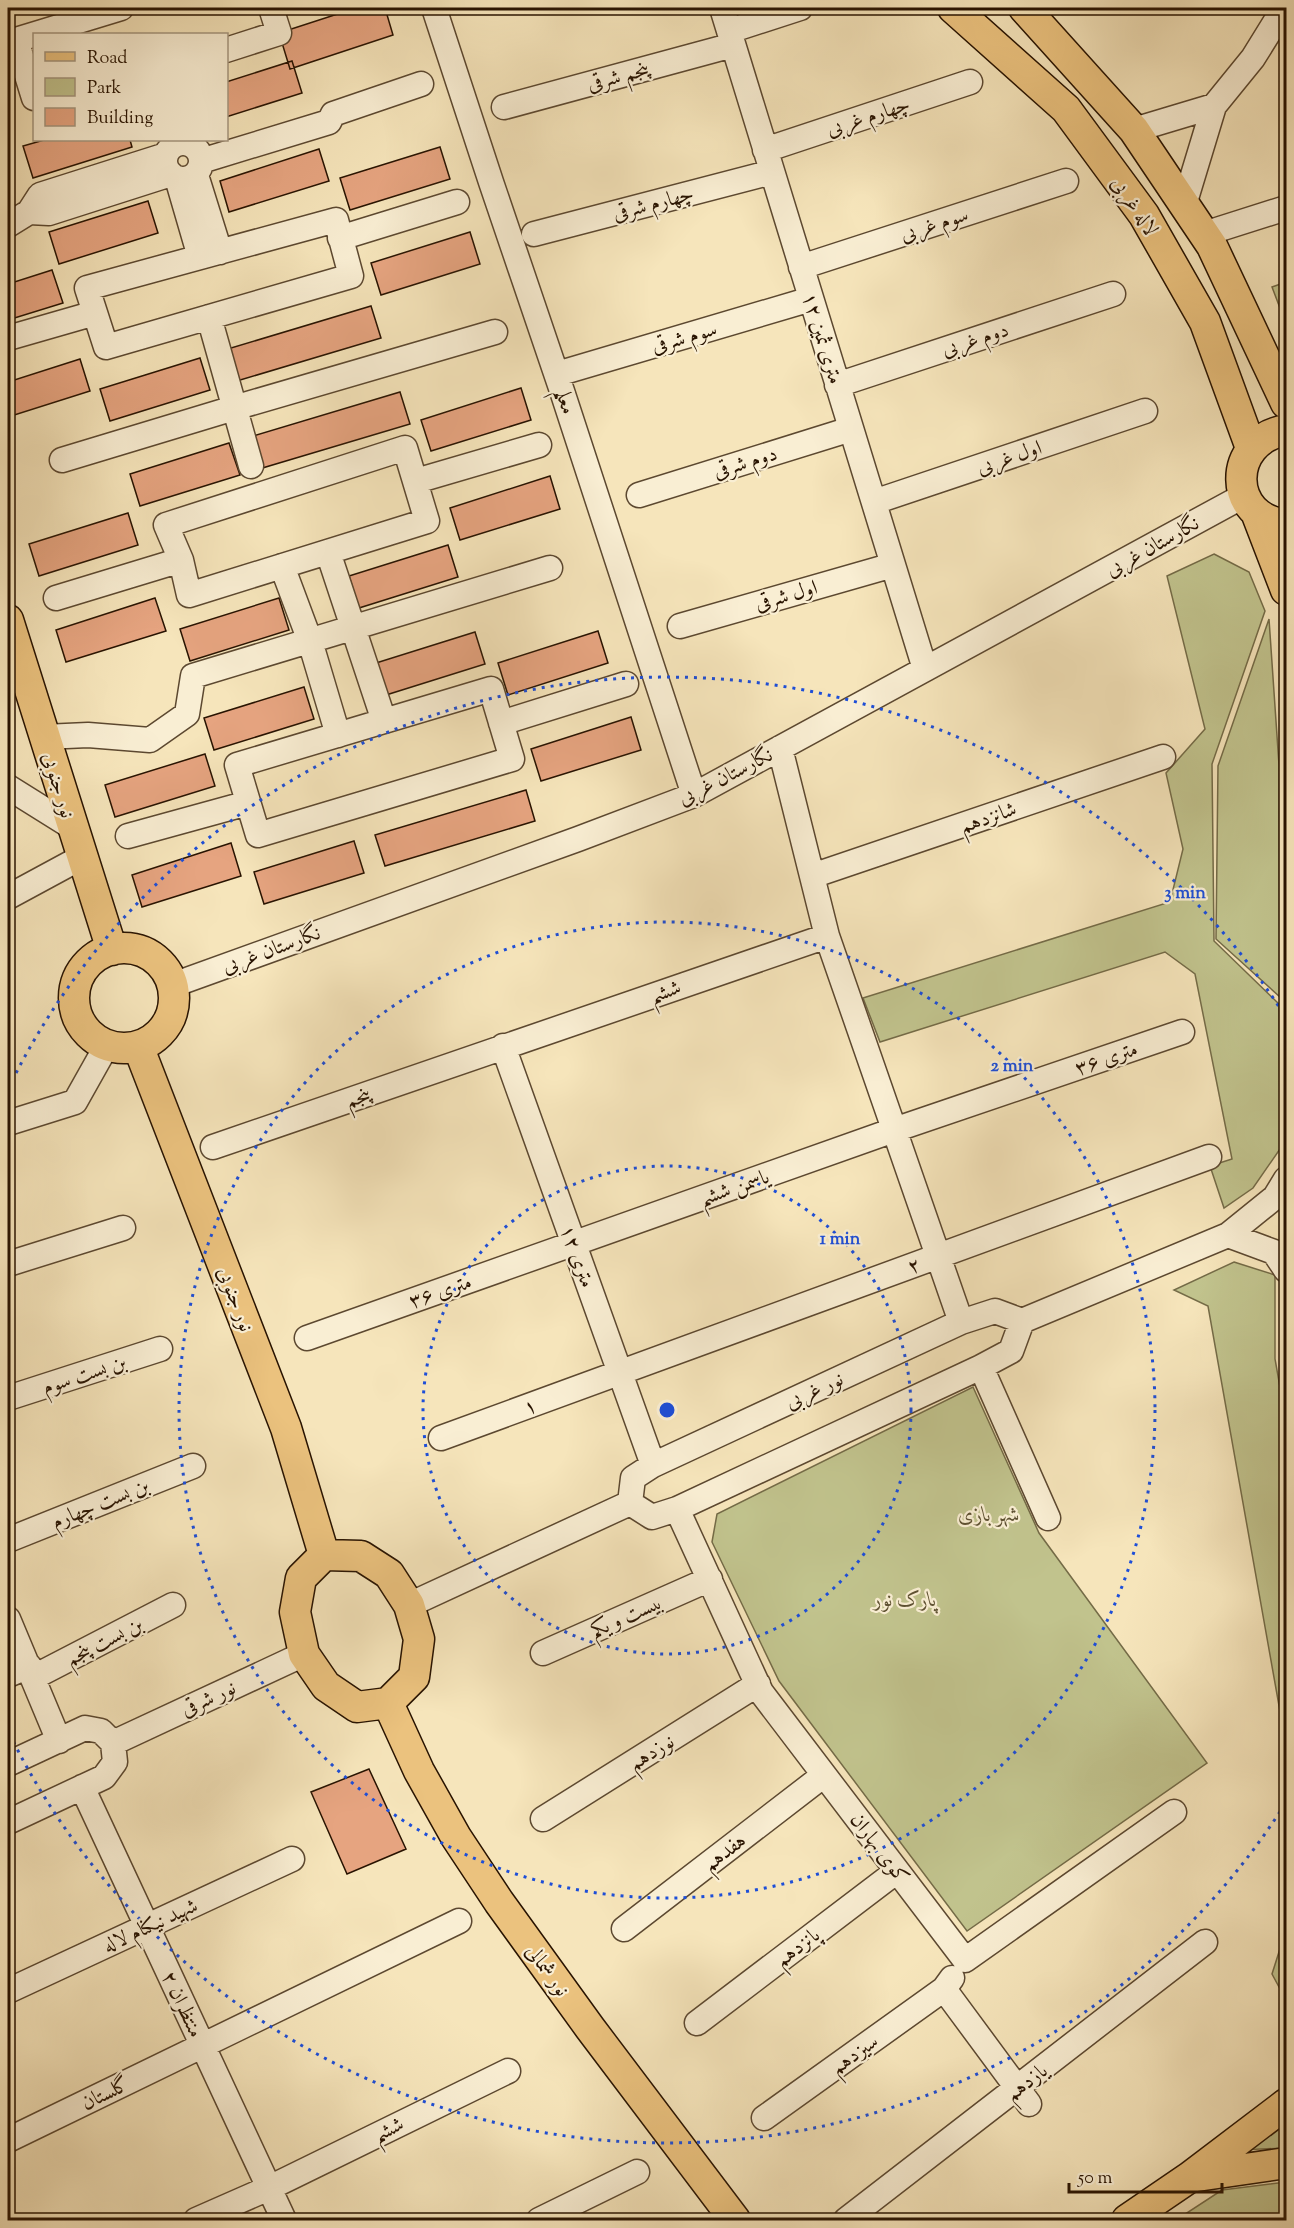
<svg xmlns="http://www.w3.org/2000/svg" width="1294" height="2228" font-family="'Sorts Mill Goudy',Amiri,serif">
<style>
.green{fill:#c1c38d;stroke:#746b47;stroke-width:1.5}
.building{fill:#e6a480;stroke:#281301;stroke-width:1.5}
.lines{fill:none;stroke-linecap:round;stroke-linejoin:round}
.minor-casing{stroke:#5c4830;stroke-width:27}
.major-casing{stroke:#281301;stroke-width:33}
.minor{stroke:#f9eed3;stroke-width:24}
.major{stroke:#ebc27e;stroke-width:30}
.ring{fill:none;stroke:#1d4ed8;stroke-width:3;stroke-dasharray:3 6}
.labels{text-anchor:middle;stroke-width:4.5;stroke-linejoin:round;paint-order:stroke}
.street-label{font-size:21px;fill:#281301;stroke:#f9eed3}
.park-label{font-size:21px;font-style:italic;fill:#5e5132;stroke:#f9eed3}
.centre{fill:#1d4ed8;stroke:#f9eed3;stroke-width:3}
.ring-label{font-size:18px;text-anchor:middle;font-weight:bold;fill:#1d4ed8;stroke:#f9eed3;stroke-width:4.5;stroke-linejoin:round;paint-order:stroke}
</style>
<rect width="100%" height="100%" fill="#f6e5bb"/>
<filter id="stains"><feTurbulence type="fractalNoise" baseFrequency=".00333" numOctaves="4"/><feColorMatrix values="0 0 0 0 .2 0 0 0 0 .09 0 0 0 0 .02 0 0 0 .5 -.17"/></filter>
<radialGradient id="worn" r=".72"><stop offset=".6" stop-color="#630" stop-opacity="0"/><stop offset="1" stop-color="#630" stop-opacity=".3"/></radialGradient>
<!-- green -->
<path class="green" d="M1286,282V324L1272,287Z
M1214,554L1249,572L1265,611L1212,764L1214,941L1279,1004L1280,1149L1253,1188L1224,1208L1210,1166L1232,1159L1195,974L1165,952L880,1042L863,998L1170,902L1183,849L1166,773L1205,729L1167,576Z
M1269,619L1279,765L1280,997L1216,939L1218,766Z
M1234,1262L1275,1275V1359L1286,1421V1745L1208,1306L1174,1290Z
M973,1387L1039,1533L1207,1763L967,1931L779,1681L712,1542L717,1514Z
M1286,1930V2000L1272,1974Z
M1286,2117V2148L1241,2150Z
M1286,2182V2220H1176L1222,2190Z"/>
<!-- building -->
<path class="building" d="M8,8H32L8,15Z
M356,8H385L393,35L290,69L279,33Z
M292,61L302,93L226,117V82Z
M44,140H130L132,147L33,178L23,146Z
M440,147L450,179L350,210L340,178Z
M319,149L329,181L229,212L220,181Z
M148,201L158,233L59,264L49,232Z
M470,232L480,264L381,295L371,263Z
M52,270L63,303L8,320V284Z
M371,306L381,338L230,383L221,351Z
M200,358L210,390L110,421L100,389Z
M80,359L90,391L8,417V382Z
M521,388L531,420L431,451L421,420Z
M400,392L410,424L259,469L250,437Z
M229,443L240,475L140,506L130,474Z
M550,476L560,509L460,540L450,508Z
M128,513L138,545L39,576L29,544Z
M448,545L458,577L359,608L349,576Z
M155,598L166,631L66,662L56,630Z
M279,598L289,630L190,661L180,629Z
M598,631L608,663L508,695L498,663Z
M475,632L485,664L386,695L376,663Z
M304,687L314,719L214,750L204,718Z
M631,717L641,750L541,781L531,749Z
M205,754L215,786L115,817L105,785Z
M526,790L535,821L385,866L375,835Z
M354,841L364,873L264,904L254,872Z
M231,843L241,876L142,907L132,875Z
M369,1769L406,1849L347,1874L311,1792Z"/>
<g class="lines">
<!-- minor casing -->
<g class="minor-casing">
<path id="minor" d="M434,8L491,182L562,391L694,795
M722,8L925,669
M729,31L800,8
M226,50L279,33L271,8
M34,98L16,40L121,8
M1214,106L1253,58L1284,8
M504,107L733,45
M1134,130L1214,106L1184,205
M165 161a18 18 0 1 1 36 0a18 18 0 1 1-36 0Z
M765,150L970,82
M201,161L329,122L333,114L421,84
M196,175L220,252
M177,178L200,257
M29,212L49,213L171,174
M336,220L351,276L106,347L87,288Z
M8,225L29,212L40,195L166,155
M534,234L772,172
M1204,234L1286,208
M340,238L457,202
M801,267L1066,181
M209,317L251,466
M8,338L95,313
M557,374L811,299
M837,385L1113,294
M405,448L427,521L189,595L181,560L166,525Z
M62,460L234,408L495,332
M416,481L539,445
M639,495L851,429
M874,502L1145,411
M328,552L384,721
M282,566L310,641L338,735
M56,598L181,560
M680,626L893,565
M491,689L512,759L258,835L237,765Z
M501,723L626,684
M44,737L88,735L150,740L187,714L193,676L550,568
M780,748L827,936L961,1322
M8,787L72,827
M128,836L248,803
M812,876L1163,757
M8,897L82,857
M173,985L578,839L694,795L1245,495
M503,1046L653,1465
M8,1123L75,1102L107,1045
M213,1147L827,936
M1286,1179L1275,1197L1228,1235L1274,1252L1286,1270
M8,1264L123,1228
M307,1338L894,1130L1182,1032
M981,1367L1048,1518
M8,1398L160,1349
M441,1438L1209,1157
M630,1503L633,1478L653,1465L961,1322L995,1311L1022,1321L1228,1235
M630,1503L652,1517L677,1509L981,1367L1011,1351L1022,1321
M677,1509L761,1692L965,1960L1174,1812
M8,1540L193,1466
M409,1605L630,1503
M8,1619L59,1741
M543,1653L710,1579
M8,1675L29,1666
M34,1677L173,1605
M113,1743L304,1654
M8,1764L85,1728L101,1731L113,1743L115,1762L104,1777L8,1822
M82,1787L284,2220
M543,1819L758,1684
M624,1929L824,1775
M952,1978L944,1989L1029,2104
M8,1991L292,1859
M697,2023L897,1871
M764,2118L944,1989
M8,2140L459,1921
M196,2220L269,2188L508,2071
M539,2220L637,2172
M846,2220L1205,1942"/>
</g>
<!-- major casing -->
<g class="major-casing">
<path id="major" d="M953,8L1066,109L1144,215L1205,322L1251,448
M1024,8L1134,130L1212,246L1286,403
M1286,430C1225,441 1228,520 1286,524
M1256,512L1286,590
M8,620L112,950
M74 998a50 50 0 1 1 100 0a50 50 0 1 1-100 0Z
M138,1046L286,1428L324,1555
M324,1555L361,1556L389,1574L409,1605L419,1639L414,1677L388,1703L357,1707L326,1686L304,1654L295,1612L301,1578Z
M388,1703L419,1771L456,1837L499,1902L590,2028L735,2220
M1286,2104L1190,2177L1286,2163
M1127,2220L1190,2177"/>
</g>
<!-- minor -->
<use href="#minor" class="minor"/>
<!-- major -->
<use href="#major" class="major"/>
</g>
<!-- distance rings -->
<g class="ring">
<circle cx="667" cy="1410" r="244"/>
<circle cx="667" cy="1410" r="488"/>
<path d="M1285 1804A733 733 0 0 1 8 1731M8 1089A733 733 0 0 1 1285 1016"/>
</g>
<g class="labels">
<!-- street labels -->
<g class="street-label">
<text transform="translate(618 76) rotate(-15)" y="7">پنجم شرقی</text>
<text transform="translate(868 116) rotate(-18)" y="7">چهارم غربی</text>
<text transform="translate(653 203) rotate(-15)" y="7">چهارم شرقی</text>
<text transform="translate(1135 206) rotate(56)" y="7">لاله غربی</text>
<text transform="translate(934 224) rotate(-18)" y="7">سوم غربی</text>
<text transform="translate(684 337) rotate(-16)" y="7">سوم شرقی</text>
<text transform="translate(823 338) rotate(73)" y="7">۱۲ متری ثمین</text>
<text transform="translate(975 339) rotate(-18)" y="7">دوم غربی</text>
<text transform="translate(566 401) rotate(72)" y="7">معلم</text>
<text transform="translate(1009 457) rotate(-19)" y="7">اول غربی</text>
<text transform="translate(745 462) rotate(-17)" y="7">دوم شرقی</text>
<text transform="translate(1152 546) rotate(-29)" y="7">نگارستان غربی</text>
<text transform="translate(786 595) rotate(-16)" y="7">اول شرقی</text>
<text transform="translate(725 776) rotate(-27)" y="7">نگارستان غربی</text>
<text transform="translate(59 785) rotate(73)" y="7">نور جنوبی</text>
<text transform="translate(988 817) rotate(-19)" y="7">شانزدهم</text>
<text transform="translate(271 949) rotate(-20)" y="7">نگارستان غربی</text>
<text transform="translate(665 991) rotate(-19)" y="7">ششم</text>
<text transform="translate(1106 1058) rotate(-19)" y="7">۳۶ متری</text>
<text transform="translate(358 1097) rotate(-19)" y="7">پنجم</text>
<text transform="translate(734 1187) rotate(-19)" y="7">یاسمن ششم</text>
<text transform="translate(578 1256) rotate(70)" y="7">۱۲ متری</text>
<text transform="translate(914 1265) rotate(-20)" y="7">۲</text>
<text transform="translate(440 1291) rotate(-19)" y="7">۳۶ متری</text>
<text transform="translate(236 1299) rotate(69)" y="7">نور جنوبی</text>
<text transform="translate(84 1374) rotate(-18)" y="7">بن بست سوم</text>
<text transform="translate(814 1390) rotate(-25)" y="7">نور غربی</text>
<text transform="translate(530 1406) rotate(-20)" y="7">۱</text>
<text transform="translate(100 1503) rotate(-22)" y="7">بن بست چهارم</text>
<text transform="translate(626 1616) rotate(-24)" y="7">بیست و یکم</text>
<text transform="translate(104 1641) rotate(-27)" y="7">بن بست پنجم</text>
<text transform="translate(208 1698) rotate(-25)" y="7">نور شرقی</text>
<text transform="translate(651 1752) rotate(-32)" y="7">نوزدهم</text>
<text transform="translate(880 1848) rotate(53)" y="7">کوی بهاران</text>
<text transform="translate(724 1852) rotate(-38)" y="7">هفدهم</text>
<text transform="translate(150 1925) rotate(-25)" y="7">شهید نیکنام لاله</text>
<text transform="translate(797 1947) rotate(-37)" y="7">پانزدهم</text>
<text transform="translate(548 1970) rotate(54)" y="7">نور شمالی</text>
<text transform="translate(183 2004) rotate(65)" y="7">منتظران ۲</text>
<text transform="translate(854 2054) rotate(-36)" y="7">سیزدهم</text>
<text transform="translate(1026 2082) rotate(-38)" y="7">یازدهم</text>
<text transform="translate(105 2093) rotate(-26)" y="7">گلستان</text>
<text transform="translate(388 2129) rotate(-26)" y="7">ششم</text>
</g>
<!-- park labels -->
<g class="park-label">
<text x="989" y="1521">شهر بازی</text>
<text x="905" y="1606">پارک نور</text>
</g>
</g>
<circle cx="667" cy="1410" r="9" class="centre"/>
<g class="ring-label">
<text x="1185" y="898">3 min</text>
<text x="1012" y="1071">2 min</text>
<text x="840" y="1244">1 min</text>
</g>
<!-- margin -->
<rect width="1294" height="2228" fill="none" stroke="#f6e5bb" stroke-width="30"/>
<rect x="9" y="9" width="1276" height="2210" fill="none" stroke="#281301" stroke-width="3"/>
<rect x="15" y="15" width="1264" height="2198" fill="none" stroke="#281301" stroke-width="1.5"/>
<!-- legend -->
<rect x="33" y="33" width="195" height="108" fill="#f9eed3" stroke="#a5967f" stroke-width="1.5"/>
<rect x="45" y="52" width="30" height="9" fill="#ebc27e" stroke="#a5967f" stroke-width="1.5"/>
<text x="87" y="63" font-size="18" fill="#281301">Road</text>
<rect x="45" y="78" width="30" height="18" fill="#c1c38d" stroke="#a5967f" stroke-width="1.5"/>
<text x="87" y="93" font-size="18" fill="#281301">Park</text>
<rect x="45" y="108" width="30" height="18" fill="#e6a480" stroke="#a5967f" stroke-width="1.5"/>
<text x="87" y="123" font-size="18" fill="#281301">Building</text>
<!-- scale -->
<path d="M1069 2183v9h153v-9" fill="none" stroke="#281301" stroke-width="3"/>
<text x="1078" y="2183" font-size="18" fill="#281301" stroke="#f9eed3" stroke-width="4.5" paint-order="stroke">50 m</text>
<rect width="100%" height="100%" filter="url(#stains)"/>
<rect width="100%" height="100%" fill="url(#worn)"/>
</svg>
